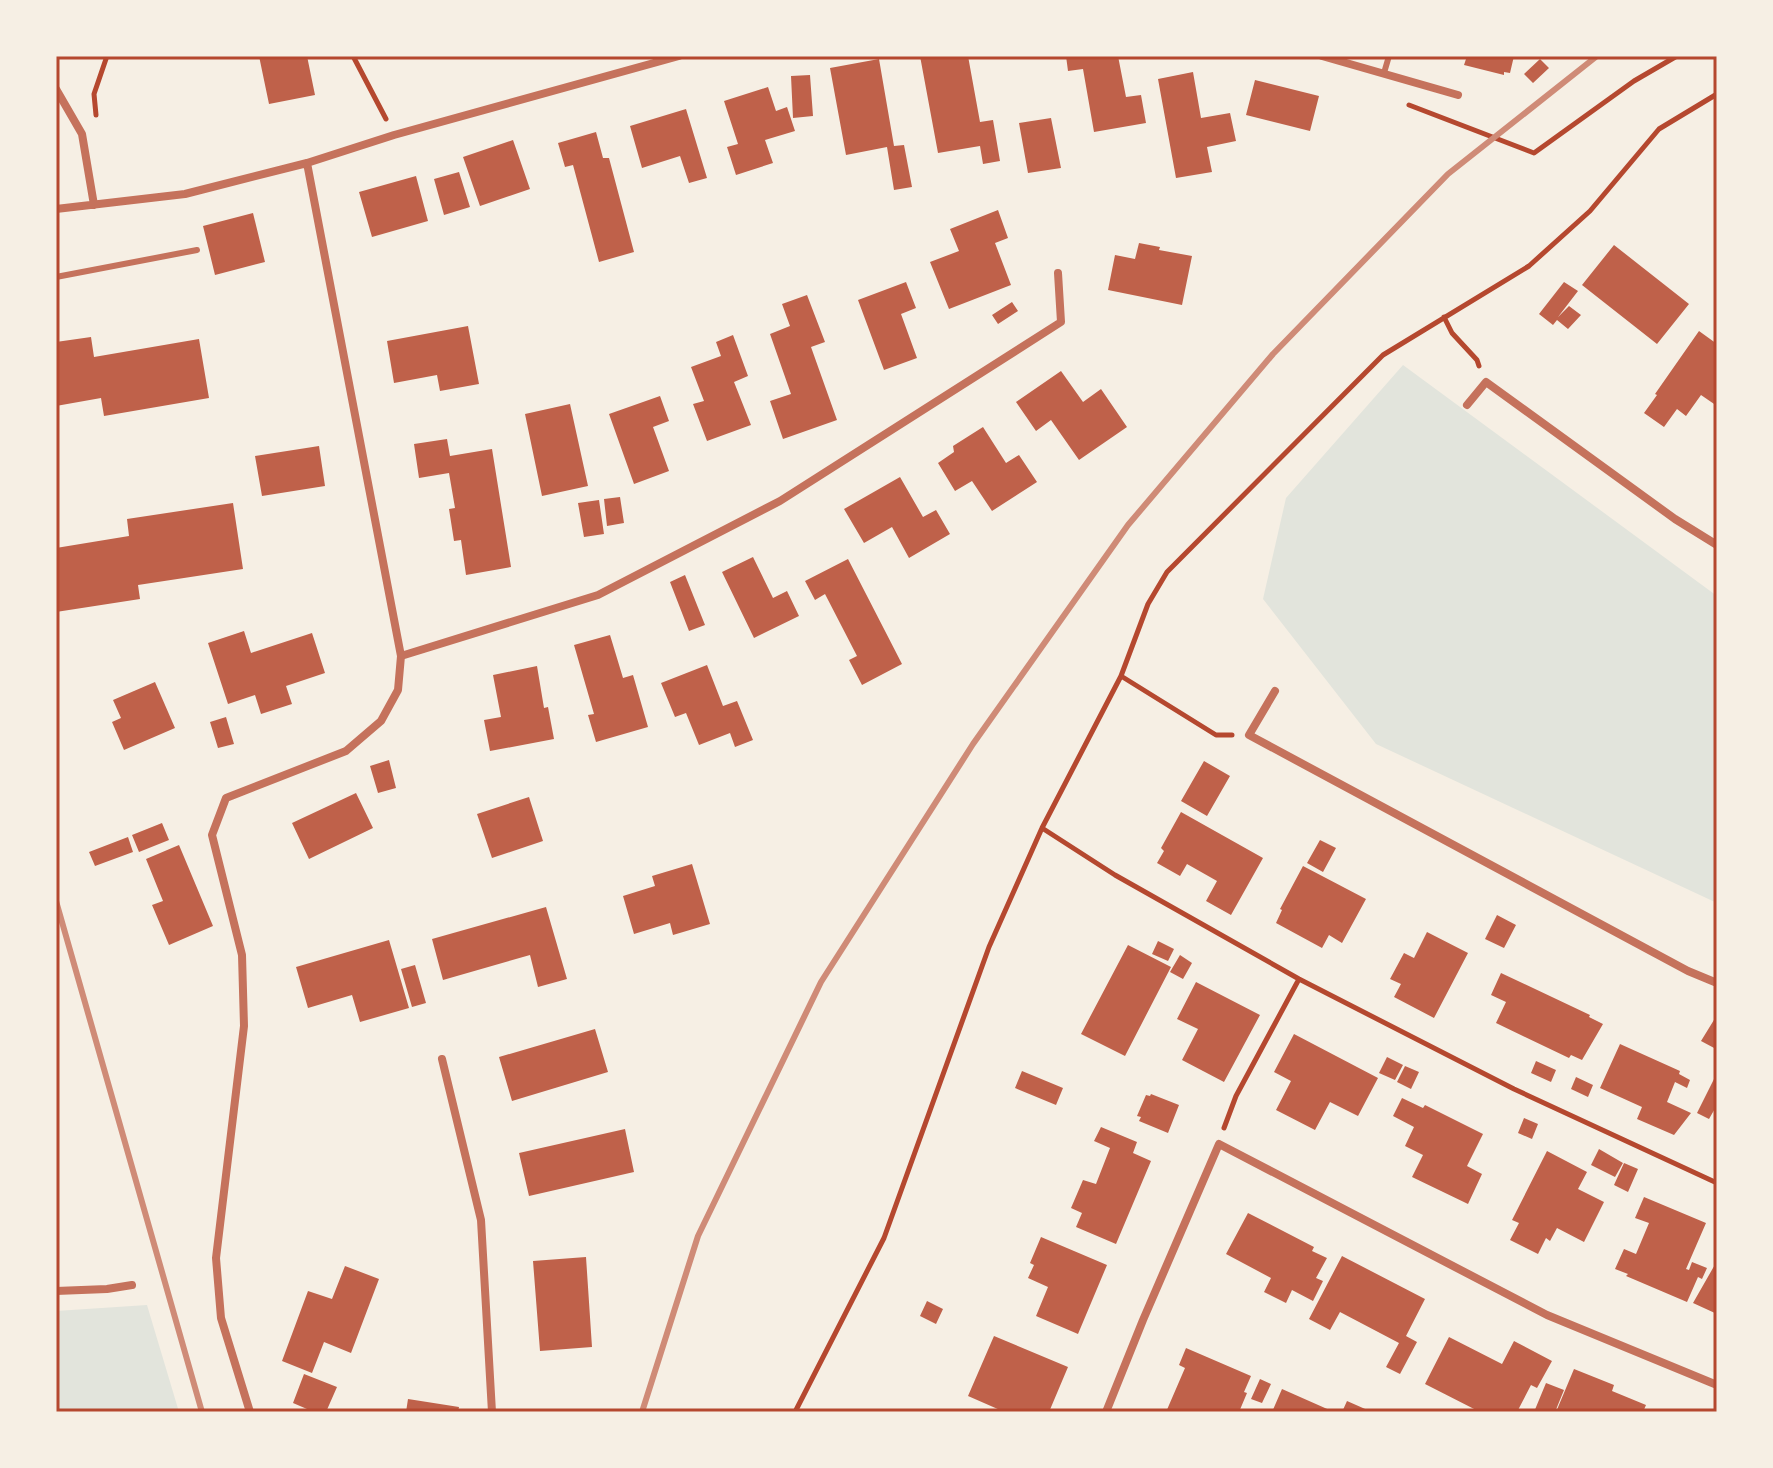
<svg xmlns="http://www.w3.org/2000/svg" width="1773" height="1468" font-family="'Asap Condensed',sans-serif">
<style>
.green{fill:#e2e4dc}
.building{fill:#bf614a}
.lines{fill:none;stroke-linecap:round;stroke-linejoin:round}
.path{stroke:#b5482f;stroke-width:5}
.service{stroke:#c5725c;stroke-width:6}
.minor{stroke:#c5725c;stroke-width:8}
.rail{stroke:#cf8b77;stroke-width:6}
.neatline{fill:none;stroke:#b5482f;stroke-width:3}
</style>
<rect width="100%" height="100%" fill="#f6efe4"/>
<!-- green -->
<path class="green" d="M1403,365L1717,596V903L1376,744L1263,599L1286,498Z
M147,1305L179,1412H56V1311Z"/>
<!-- building -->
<path class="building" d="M259,56H307L315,95L269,104Z
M920,56H968L980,122L993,120L1000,161L983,164L980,146L938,153Z
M1066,56H1118L1126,97L1141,95L1146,123L1094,132L1083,69L1068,71Z
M1467,56H1514L1510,73L1504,72V75L1464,65Z
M879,59L894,146L904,145L912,187L894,190L887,147L846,155L830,68Z
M1540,59L1549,68L1533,83L1524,74Z
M1193,72L1201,118L1230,113L1236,141L1207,147L1212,172L1176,178L1158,79Z
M810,75L813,116L793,118L791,76Z
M1255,80L1319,96L1310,131L1246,115Z
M768,87L776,111L787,107L795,131L765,140L773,163L736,175L727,147L738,144L724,101Z
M686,109L707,178L689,183L680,156L642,168L630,126Z
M1051,118L1061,168L1028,173L1019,123Z
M596,132L603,158H609L634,252L599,262L573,165L565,167L558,143Z
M513,140L530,189L480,206L463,157Z
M459,172L470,207L444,215L434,179Z
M416,176L428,221L372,237L359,192Z
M998,210L1008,238L995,243L1011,285L949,309L930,262L959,251L950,229Z
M253,213L265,262L215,275L203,226Z
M1139,243L1160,247L1159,250L1192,256L1182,305L1108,290L1115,255L1135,259Z
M1614,245L1689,304L1657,344L1582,285Z
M906,282L916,308L901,314L917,358L884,370L858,300Z
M1564,282L1578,291L1558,317L1569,306L1581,315L1568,329L1557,320L1553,325L1539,314Z
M807,295L825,342L811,347L837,420L783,439L770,401L791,394L770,334L790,326L782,304Z
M1012,302L1018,311L998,324L992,315Z
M468,326L479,384L440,391L437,375L394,383L387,341Z
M1699,331L1717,344V406L1701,395L1686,416L1677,409L1664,427L1644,413L1657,395L1655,394Z
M733,335L748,376L734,382L751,425L707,441L693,404L704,401L691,367L721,356L716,342Z
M91,337L94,357L199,339L209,398L104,416L101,398L56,406V342Z
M1061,371L1083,402L1101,389L1127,427L1079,460L1051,420L1036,431L1016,402Z
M660,396L669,421L653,427L669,471L634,484L609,414Z
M570,404L588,486L542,496L525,414Z
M983,427L1006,463L1019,455L1037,482L992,511L972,481L955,491L938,463L954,452L953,446Z
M447,439L450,456L492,449L511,567L466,575L461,540L454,541L449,509L455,508L449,473L419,478L414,444Z
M319,446L325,486L262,496L255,456Z
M900,477L923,517L936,510L950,534L909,558L892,527L864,543L844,509Z
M620,497L624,523L607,526L604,499Z
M599,500L604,534L584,537L578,503Z
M233,503L243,569L138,585L140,599L56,612V548L129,536L127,519Z
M753,557L773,598L787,591L799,616L754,638L722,572Z
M848,559L902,664L862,685L849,660L857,656L825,594L815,600L805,581Z
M685,575L705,625L689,631L670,582Z
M244,631L251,653L312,633L325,673L286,686L292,704L261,714L255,695L228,704L208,643Z
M610,635L623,678L633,675L648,727L596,742L588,715L594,714L574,645Z
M707,665L723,706L737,701L753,740L735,747L730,733L699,745L686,713L675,717L661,683Z
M537,666L544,708L548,707L554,739L490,751L484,720L501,717L493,675Z
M155,682L175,728L124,750L112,722L121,718L113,700Z
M226,717L234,744L218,748L210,722Z
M389,760L396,788L378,793L370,766Z
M1204,761L1230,776L1207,816L1181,801Z
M356,793L373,828L309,859L292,823Z
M529,797L543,841L492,858L477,814Z
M1181,812L1263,858L1231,915L1206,901L1217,881L1187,864L1180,876L1157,863L1164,851L1161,848Z
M162,823L169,840L139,852L132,835Z
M128,837L133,852L95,866L89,852Z
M1320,840L1336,848L1323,872L1307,863Z
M179,845L213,926L169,945L152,905L163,901L146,859Z
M692,864L710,924L673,935L670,923L634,934L623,896L655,886L652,876Z
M1303,866L1366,899L1342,943L1329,935L1322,948L1276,923L1282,910L1280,909Z
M546,907L567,979L538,987L530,955L443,980L432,939Z
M1497,915L1516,925L1504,948L1485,939Z
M1427,932L1468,953L1434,1018L1394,997L1401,984L1390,979L1404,953L1414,958Z
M389,940L409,1008L360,1022L352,995L308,1008L296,967Z
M1158,941L1174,949L1168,961L1152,954Z
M1128,945L1171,967L1125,1056L1081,1034Z
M1180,955L1192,963L1183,979L1170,972Z
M415,965L426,1003L412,1007L401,969Z
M1501,973L1590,1015L1589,1017L1603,1024L1582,1060L1571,1055L1569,1058L1496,1023L1506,1002L1491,995Z
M1196,982L1260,1015L1224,1082L1182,1060L1198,1029L1177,1019Z
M1717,1015V1047L1716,1049L1701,1041Z
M595,1029L608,1072L512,1101L499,1057Z
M1294,1034L1378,1078L1358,1116L1330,1102L1315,1130L1276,1110L1291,1081L1274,1072Z
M1620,1044L1680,1071L1679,1074L1690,1080L1687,1088L1675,1082L1667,1102L1691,1113L1674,1135L1637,1119L1642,1107L1600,1088Z
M1387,1057L1403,1065L1395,1080L1379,1073Z
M1536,1061L1556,1070L1551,1082L1531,1073Z
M1405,1066L1419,1072L1411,1089L1397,1082Z
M1022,1071L1063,1088L1056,1105L1015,1088Z
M1717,1073V1105L1709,1119L1697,1113Z
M1576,1077L1593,1085L1588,1097L1571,1089Z
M1151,1094L1179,1105L1168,1133L1139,1121L1141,1117L1137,1116L1146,1095L1150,1096Z
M1402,1098L1423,1108L1425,1105L1483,1134L1467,1166L1482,1174L1468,1204L1412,1177L1423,1155L1405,1146L1414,1127L1393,1116Z
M1524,1118L1538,1124L1532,1139L1518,1133Z
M1101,1127L1137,1142L1133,1153L1151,1161L1116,1244L1076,1227L1082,1213L1071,1208L1083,1180L1096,1184L1110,1148L1094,1141Z
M625,1129L634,1172L529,1196L519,1153Z
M1599,1149L1623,1163L1615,1177L1591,1165Z
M1547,1151L1587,1172L1578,1189L1604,1202L1584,1242L1557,1228L1550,1241L1546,1238L1538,1254L1510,1240L1519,1223L1512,1220Z
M1624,1163L1638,1169L1628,1192L1614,1185Z
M1644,1197L1706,1223L1686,1269L1689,1270L1692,1262L1707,1268L1702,1279L1698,1277L1687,1302L1626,1276L1628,1274L1615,1269L1624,1249L1636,1254L1649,1223L1635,1218Z
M1248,1213L1314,1247L1312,1251L1327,1258L1316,1278L1323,1281L1313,1301L1292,1290L1286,1303L1264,1292L1271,1278L1226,1254Z
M1041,1237L1107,1265L1078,1334L1036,1316L1048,1287L1028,1278L1034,1265L1030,1263Z
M1342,1256L1425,1299L1406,1336L1417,1342L1400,1374L1386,1367L1399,1343L1340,1312L1330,1330L1309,1319Z
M586,1257L592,1347L540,1351L533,1261Z
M1717,1261V1314L1693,1303Z
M345,1266L379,1279L351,1353L324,1342L312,1373L282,1361L308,1291L332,1299Z
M927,1301L943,1309L936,1324L920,1316Z
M994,1336L1068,1367L1049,1412H999L1000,1410L968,1396Z
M1449,1337L1502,1364L1514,1341L1552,1361L1537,1388L1531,1385L1517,1412H1480L1425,1384Z
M1186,1348L1251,1376L1244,1392L1247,1393L1239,1412H1166L1185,1368L1179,1365Z
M1574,1369L1614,1385L1612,1391L1646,1405L1643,1412H1556Z
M304,1374L337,1387L326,1412H314L293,1403Z
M1260,1379L1271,1384L1262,1403L1251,1399Z
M1546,1383L1564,1390L1555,1412H1534Z
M1282,1389L1334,1412H1272Z
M408,1399L459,1407L458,1412H406Z
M1347,1401L1372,1412H1342Z"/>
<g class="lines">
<!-- path -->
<path class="path" d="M353,56L386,119
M1409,105L1534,153L1634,81L1677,56
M96,115L94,94L107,56
M1444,317L1452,333L1477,360L1479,366
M1121,676L1216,735H1232
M1042,828L1115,875L1299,979L1514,1089L1717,1183
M1224,1128L1236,1096L1299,979
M795,1412L884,1238L989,947L1042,828L1121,676L1148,604L1167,572L1383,355L1529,266L1590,211L1659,129L1717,94"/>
<!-- service -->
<path class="service" d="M1384,73L1389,56
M56,277L197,250"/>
<!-- minor -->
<path class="minor" d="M1322,56L1458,95
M56,89L82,134L94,205
M56,209L185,194L307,163L394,135L679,56
M1467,405L1486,382L1675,519L1717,545
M401,656L598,595L780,501L1061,322L1058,273
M1275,691L1249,735L1688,971L1717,983
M442,1059L481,1220L492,1412
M56,1291L107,1289L132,1285
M250,1412L221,1318L216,1258L244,1026L242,955L212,835L226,798L346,751L381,721L398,690L401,656L307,163
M1106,1412L1143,1320L1219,1144L1547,1315L1717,1385"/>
<!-- rail -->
<path class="rail" d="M56,901L202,1412
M642,1412L698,1236L821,982L973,744L1128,525L1273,354L1448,174L1597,56"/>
</g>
<!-- border -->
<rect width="1773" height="1468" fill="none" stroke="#f6efe4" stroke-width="116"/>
<rect x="58" y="58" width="1657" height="1352" class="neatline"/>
</svg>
